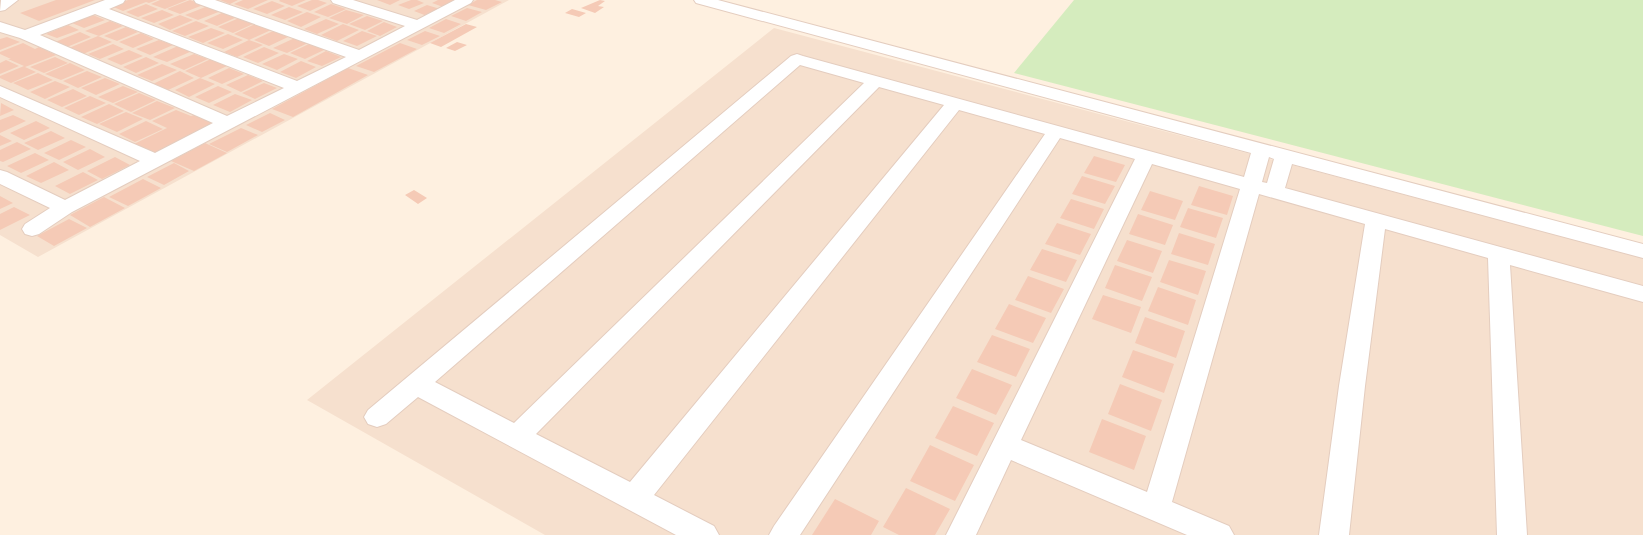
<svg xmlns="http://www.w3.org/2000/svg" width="1643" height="535" font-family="'Open Sans',sans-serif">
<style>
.residential{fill:#f6e0ce}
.green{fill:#d5ecbe}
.building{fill:#f5cab6}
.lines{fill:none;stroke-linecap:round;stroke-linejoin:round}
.minor-casing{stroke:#e4cdbf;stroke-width:2}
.minor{fill:#fff;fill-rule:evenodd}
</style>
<rect width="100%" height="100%" fill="#fef0e0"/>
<!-- residential -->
<path class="residential" d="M0,0H509L38,257L0,235Z
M774,28L1643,258V535H545L307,400Z"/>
<!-- green -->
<path class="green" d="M1074,0H1643V236L1014,73Z"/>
<!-- building -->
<path class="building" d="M56,0H95L39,21L20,13Z
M128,0H157L149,3L146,2L123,11L111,6Z
M160,0H187L165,9L151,4Z
M190,0L203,5L180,14L167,9Z
M220,0H238L230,4Z
M243,0H268L248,9L234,4Z
M280,0H306L292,6L279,1Z
M312,0H318L327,3L310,11L297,6Z
M377,0H400L390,5Z
M411,0H417L424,3L409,9L398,5Z
M438,0H461L446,8L432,3Z
M477,0H495L502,2L486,10L468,5Z
M600,0L605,1L598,6L604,7L595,13L581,8Z
M272,1L285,6L267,14L253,9Z
M146,4L158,9L138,17L126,12Z
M331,4L346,9L328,17L314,12Z
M427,5L440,9L427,16L414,11Z
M208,6L221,11L198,20L185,15Z
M289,7L303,12L285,20L271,15Z
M467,8L482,12L466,21L451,16Z
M572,9L586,13L579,17L565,13Z
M162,10L174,15L154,23L141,18Z
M346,10L364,15L347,24L329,18Z
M224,12L237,17L217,26L204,21Z
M307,12L321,17L301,27L287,21Z
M93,15L105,20L84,28L72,23Z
M180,15L193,20L170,30L158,24Z
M367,16L383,21L365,30L349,24Z
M239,18L253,24L233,33L218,27Z
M326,19L339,24L317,34L304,29Z
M446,19L461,24L444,33L429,28Z
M110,21L123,26L99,36L85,31Z
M196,21L209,26L185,36L172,31Z
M384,22L397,27L380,36L367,31Z
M255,24L271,30L249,40L234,34Z
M343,24L359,30L337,41L321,35Z
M466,24L477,27L441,47L430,43Z
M68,25L79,30L57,38L46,34Z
M126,27L138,32L117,41L104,36Z
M211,28L225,33L203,43L188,37Z
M273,31L288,37L269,46L254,40Z
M362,31L377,36L357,46L343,41Z
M425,31L440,36L422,45L407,40Z
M80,32L91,37L67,47L55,42Z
M141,33L154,39L133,48L119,42Z
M228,34L243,40L223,49L207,43Z
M98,36L112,42L83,54L69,48Z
M7,37L20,42L0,50V39Z
M297,37L310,42L287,53L273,48Z
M159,40L173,45L150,55L136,49Z
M249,40L263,45L237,57L224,52Z
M457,42L467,45L455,51L446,48Z
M23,43L35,49L39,47L56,55L25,67L36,72L11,83L0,78V76L24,66L8,59H11L0,54V52Z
M311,43L326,49L305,59L290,53Z
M400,43L417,49L374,72L356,66Z
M113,44L124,49L100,59L88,54Z
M178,46L192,51L167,62L153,57Z
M264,47L279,53L258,63L243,57Z
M129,50L143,56L121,65L107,59Z
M326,51L341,57L322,66L307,61Z
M194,54L208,59L184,70L170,64Z
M284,54L298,59L277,70L262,64Z
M55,57L68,63L44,73L30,67Z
M146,57L159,63L136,73L123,67Z
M211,59L227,66L201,78L185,71Z
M6,60L19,66L0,74V63Z
M301,61L316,67L296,78L280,72Z
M70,63L85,70L61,80L45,74Z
M162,64L177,70L152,81L137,75Z
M229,68L244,74L222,84L208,78Z
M348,68L368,75L293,117L272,109Z
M87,71L102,77L78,88L63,81Z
M180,71L194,78L168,90L153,84Z
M38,73L53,80L28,90L13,83Z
M248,75L263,81L241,92L226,85Z
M105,78L120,84L96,95L81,88Z
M200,78L215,84L189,97L175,90Z
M55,81L70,87L45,99L30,92Z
M264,83L277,88L255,99L242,93Z
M123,86L138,92L113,103L98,97Z
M218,86L232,92L209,103L195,97Z
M73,89L87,96L62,107L47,100Z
M139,93L156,100L131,112L114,104Z
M235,94L252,100L230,112L213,105Z
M90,96L106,103L79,115L64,108Z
M157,101L175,108L150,120L132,113Z
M1,103L14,110L0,116Z
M109,104L124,111L97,124L81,117Z
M176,110L191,116L194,115L211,122L209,129L188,139L183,137L187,140L165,151L150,153L134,144L167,128L152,121Z
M126,112L143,119L117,132L99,124Z
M270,113L285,120L262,132L246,125Z
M13,115L26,121L0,133V120Z
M36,121L50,128L24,140L10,133Z
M146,121L163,129L135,142L119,134Z
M241,128L258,135L227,152L209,144Z
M51,131L65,138L38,150L24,143Z
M0,135L12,141L0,146Z
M71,140L86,147L59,160L44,153Z
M17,142L31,149L3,162L0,161V150Z
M205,143L227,153L194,171L171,161Z
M90,149L105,157L78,170L63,162Z
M35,153L49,160L21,173L7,166Z
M1094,156L1125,165L1116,182L1084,173Z
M115,157L130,165L102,179L87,171Z
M54,162L69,170L41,183L26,176Z
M174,163L189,171L164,185L147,177Z
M83,172L98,180L70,194L55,186Z
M1082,176L1115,186L1105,204L1072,194Z
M143,179L161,188L128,206L109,197Z
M1199,186L1233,196L1227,215L1191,205Z
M414,190L427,198L418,204L405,195Z
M1150,191L1183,201L1175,220L1141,210Z
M0,196L13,203L0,209Z
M104,197L125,208L90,227L70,215Z
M1071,199L1104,209L1094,229L1060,218Z
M14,207L30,215L0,230V214Z
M1188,208L1223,218L1216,238L1180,227Z
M1138,214L1173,225L1165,245L1129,234Z
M69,219L87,228L54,246L37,236Z
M1057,223L1091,234L1080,255L1045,244Z
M1179,233L1215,244L1208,265L1171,254Z
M1127,240L1162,251L1153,273L1117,261Z
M1042,249L1077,260L1066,282L1030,270Z
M1169,260L1206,271L1198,295L1160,282Z
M1115,265L1152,277L1142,301L1105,288Z
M1028,276L1064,289L1051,313L1015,300Z
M1158,287L1196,300L1188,325L1148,311Z
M1103,295L1141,307L1131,333L1092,319Z
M1009,304L1046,318L1033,343L995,329Z
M1145,317L1185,331L1176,358L1135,343Z
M992,335L1030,349L1016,377L977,362Z
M1133,350L1174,364L1164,393L1122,377Z
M972,369L1012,385L996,415L956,398Z
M1120,384L1162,400L1151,431L1108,414Z
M953,406L994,423L977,456L935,438Z
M1102,419L1146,436L1134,470L1089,452Z
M930,445L974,465L955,501L910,481Z
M906,488L950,509L935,535H899L883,527Z
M835,499L879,521L871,535H812Z"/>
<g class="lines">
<!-- minor casing -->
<g class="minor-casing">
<path id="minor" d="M18,0L5,10L0,11L1,0Z
M105,0H125L123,3L109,9L297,81L346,57L196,3L194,0H215L359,50L405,26L333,3L331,0H353L417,20L455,0H473L471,3L72,212L39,234L32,236L25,234L22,229L25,224L50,208L0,184V170L7,172L65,200L140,161L0,97V86L155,153L213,123L20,38L0,32V22L25,30ZM95,14L284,88L227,116L40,35Z
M694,0H718L1643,244V258L1292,164L1285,188L1643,286V302L1510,265L1527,535H1497L1488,258L1385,229L1365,386L1349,535H1319L1339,386L1365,224L1259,194L1172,502L1229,526L1234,535H1187L1011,460L976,535H946L1135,159L1060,138L800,535H769L774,526L1045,134L959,110L654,495L714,526L719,535H676L418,397L386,424L377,427L368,424L364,417L368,410L791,56L797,54L803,56L1244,177L1251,153L696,3ZM800,65L864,83L514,423L435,382ZM879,87L944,105L630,482L536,434ZM1269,157L1274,159L1267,183L1262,182ZM1152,164L1240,189L1147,492L1021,440Z"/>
</g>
<!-- minor -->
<use href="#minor" class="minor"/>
</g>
</svg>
